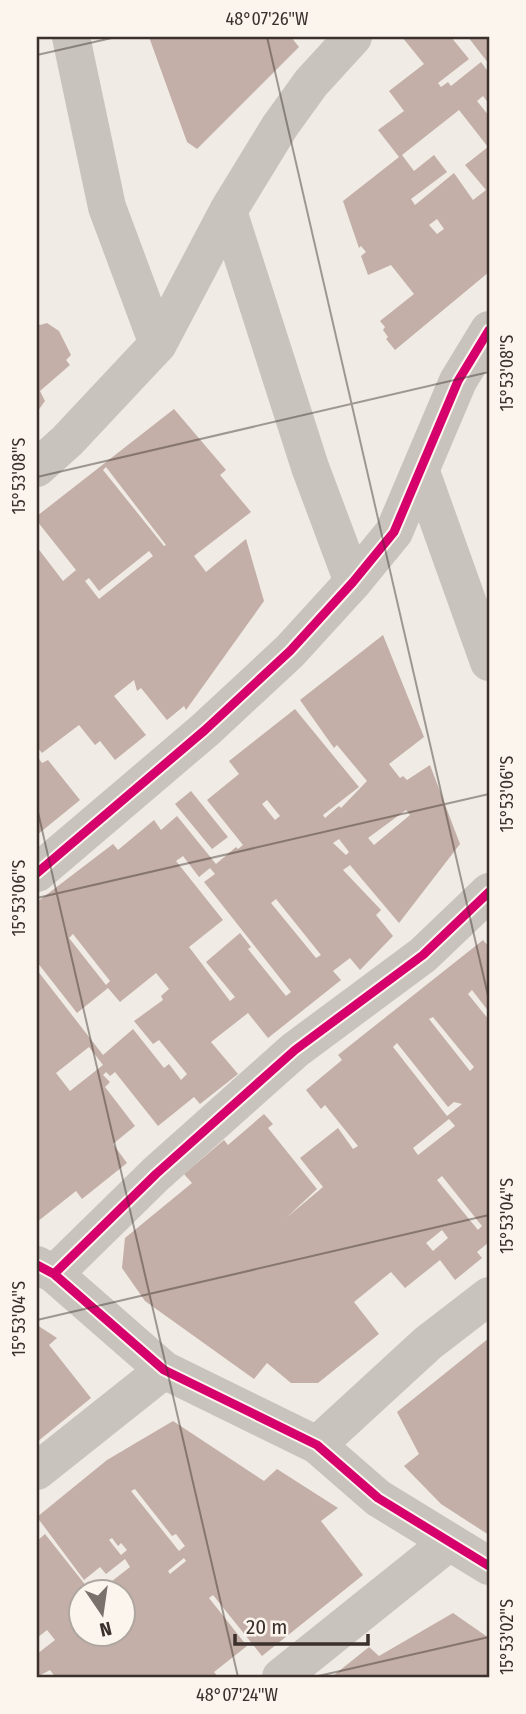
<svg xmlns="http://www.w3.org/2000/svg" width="526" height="1714" font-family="'Fira Sans Condensed',sans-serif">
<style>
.building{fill:#c3afa7;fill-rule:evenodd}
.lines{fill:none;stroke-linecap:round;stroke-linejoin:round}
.minor{stroke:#c9c3be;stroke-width:38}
.cycleway-casing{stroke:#fbf5ee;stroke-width:13}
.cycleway{stroke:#d6006c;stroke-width:9}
.ticks{fill:none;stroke:#3b302b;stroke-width:2;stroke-opacity:0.45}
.neatline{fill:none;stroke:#3b302b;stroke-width:2.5}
.ticks-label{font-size:18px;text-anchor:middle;fill:#3b302b}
</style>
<rect width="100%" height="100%" fill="#f0ebe5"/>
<!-- building -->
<path class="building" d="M149,37H291L299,47L197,149L187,142Z
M402,37H451L469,59L438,83L441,87L448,82L451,86L481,62L489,73V104L483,96L477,101L489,116V272L395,350L386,339L388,337L383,330L385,327L380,321L414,294L391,265L368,275L361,256L366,252L361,246L359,248L343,201L399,157L378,130L404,111L389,91L424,64ZM459,110L488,147L465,165L486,190L473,200L454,173L415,205L411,199L447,172L434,155L414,171L402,155ZM437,219L444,229L437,234L429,225Z
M468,37H489V64Z
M37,323L40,325L47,323L59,331L71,355L66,360L70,365L40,391L45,401L37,412Z
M174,409L226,470L220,475L251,512L194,556L206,572L246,539L264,601L186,710L184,706L167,720L141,688L137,691L134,680L114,696L146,735L115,760L100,741L95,745L79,725L42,753L37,747V547L63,581L76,570L37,521V516ZM106,467L166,545L164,546L103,470ZM149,551L153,556L99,599L85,581L89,578L99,591Z
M383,635L424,737L389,764L400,778L403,776L407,780L430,765L460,844L399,923L350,865L343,870L381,910L376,915L393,936L360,970L350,958L333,971L341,980L268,1038L248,1013L211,1042L238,1074L200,1104L194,1097L158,1126L115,1072L110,1076L106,1072L103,1075L110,1082L105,1087L135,1126L113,1144L127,1163L82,1199L76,1191L37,1222V970L103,1055L133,1029L164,1068L169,1064L181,1080L187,1074L159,1040L153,1044L134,1021L163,1000L161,996L169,989L156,973L120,1002L108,988L77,1013L37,962V902L113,844L118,850L154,820L161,830L177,816L216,864L236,847L238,849L243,845L207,800L239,774L229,761L295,709L359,787L323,815L325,818L339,806L341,808L367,781L337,745L334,748L300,700ZM267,800L280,816L275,820L262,804ZM406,810L410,815L374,845L368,838ZM339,839L349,852L346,855L333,843ZM183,856L199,877L210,868L215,874L204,882L291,992L286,996L248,949L251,947L240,933L206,962L235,997L230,1001L189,947L223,920L176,861ZM276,899L321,955L316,958L271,903ZM73,934L110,981L106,985L69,938ZM89,1047L103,1065L70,1091L56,1073Z
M37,756L42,763L48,760L80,800L37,835Z
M191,791L228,837L212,849L175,804Z
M483,940L489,947V1012L472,990L468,994L489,1020V1242L477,1252L482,1258L455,1280L440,1260L405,1288L391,1272L354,1302L379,1334L318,1383H291L267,1363L254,1379L145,1301L122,1268L125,1238L192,1183L184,1174L224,1140L228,1145L264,1114L273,1124L268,1128L317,1189L286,1218L323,1187L300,1158L338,1128L353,1149L358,1146L325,1105L321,1109L306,1090L342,1060L338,1055ZM433,1017L474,1067L470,1071L429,1019ZM397,1043L448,1107L454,1102L462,1104L447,1116L393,1047ZM449,1119L455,1126L418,1155L413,1148ZM442,1176L482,1226L478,1230L437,1180ZM442,1230L448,1238L433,1251L426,1243Z
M37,1325L57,1338L49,1345L91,1398L37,1442Z
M489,1338V1535L441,1504L404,1466L419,1454L397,1412Z
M173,1421L264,1481L277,1469L338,1508L321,1521L363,1575L262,1656L213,1595L209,1598L247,1646L214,1672L218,1677H55L50,1670L37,1677V1654L55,1640L47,1630L37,1638V1541L45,1534L91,1592H80V1634H122V1592H98L130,1567L125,1559L106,1574L100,1567L84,1580L37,1517L107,1460ZM135,1489L172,1536L176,1534L185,1546L179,1551L131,1491ZM112,1538L118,1546L121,1543L127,1550L121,1555L109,1540ZM184,1558L186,1561L170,1574L168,1571Z
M453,1613L489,1638V1677L334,1675L369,1647L379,1656Z"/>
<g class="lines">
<!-- minor -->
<path class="minor" d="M71,37L107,207L158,344
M228,211L310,467L353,582
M37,468L67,441L158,344L228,211L280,126L311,83L353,37
M421,472L489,662
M37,873L205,730L290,651L353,582L394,532L458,381L489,330
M37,1265L54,1274L164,1370L317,1445L378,1498L489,1566
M54,1274L156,1174L295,1050L423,955L489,892
M317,1445L428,1343L489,1296
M37,1471L164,1370
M281,1677L448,1543"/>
<!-- cycleway casing -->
<g class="cycleway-casing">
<path id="cycleway" d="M37,873L205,730L290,651L353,582L394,532L458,381L489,330
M37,1265L54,1274L164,1370L317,1445L378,1498L489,1566
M54,1274L156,1174L295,1050L423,955L489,892"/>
</g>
<!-- cycleway -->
<use href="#cycleway" class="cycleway"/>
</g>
<!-- ticks -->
<path class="ticks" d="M267,37L489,1000M37,55L116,37M37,477L489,372M37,808L238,1677M37,898L489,794M37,1320L489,1215M314,1677L489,1637"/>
<!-- border -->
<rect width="526" height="1714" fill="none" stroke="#fbf5ee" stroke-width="77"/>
<!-- north arrow -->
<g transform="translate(102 1613) rotate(167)"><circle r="33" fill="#fbf5ee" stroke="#aea6a0" stroke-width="2"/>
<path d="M0-5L12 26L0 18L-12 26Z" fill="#7a716c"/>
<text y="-10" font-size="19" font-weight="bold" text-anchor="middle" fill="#3b302b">N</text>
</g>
<!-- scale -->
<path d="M235 1634v10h133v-10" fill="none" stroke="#3b302b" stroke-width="3.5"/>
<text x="246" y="1634" font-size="21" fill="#3b302b" stroke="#fbf5ee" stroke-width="5" paint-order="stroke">20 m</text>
<rect x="38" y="38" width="450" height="1638" class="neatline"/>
<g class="ticks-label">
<text x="267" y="25">48°07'26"W</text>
<text transform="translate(507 373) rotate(-90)" y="6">15°53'08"S</text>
<text transform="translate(19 476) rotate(-90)" y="6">15°53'08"S</text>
<text transform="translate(507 794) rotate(-90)" y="6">15°53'06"S</text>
<text transform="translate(19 898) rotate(-90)" y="6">15°53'06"S</text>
<text transform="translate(507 1216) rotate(-90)" y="6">15°53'04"S</text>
<text transform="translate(19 1319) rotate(-90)" y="6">15°53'04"S</text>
<text transform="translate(507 1637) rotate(-90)" y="6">15°53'02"S</text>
<text x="237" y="1701">48°07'24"W</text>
</g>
</svg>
